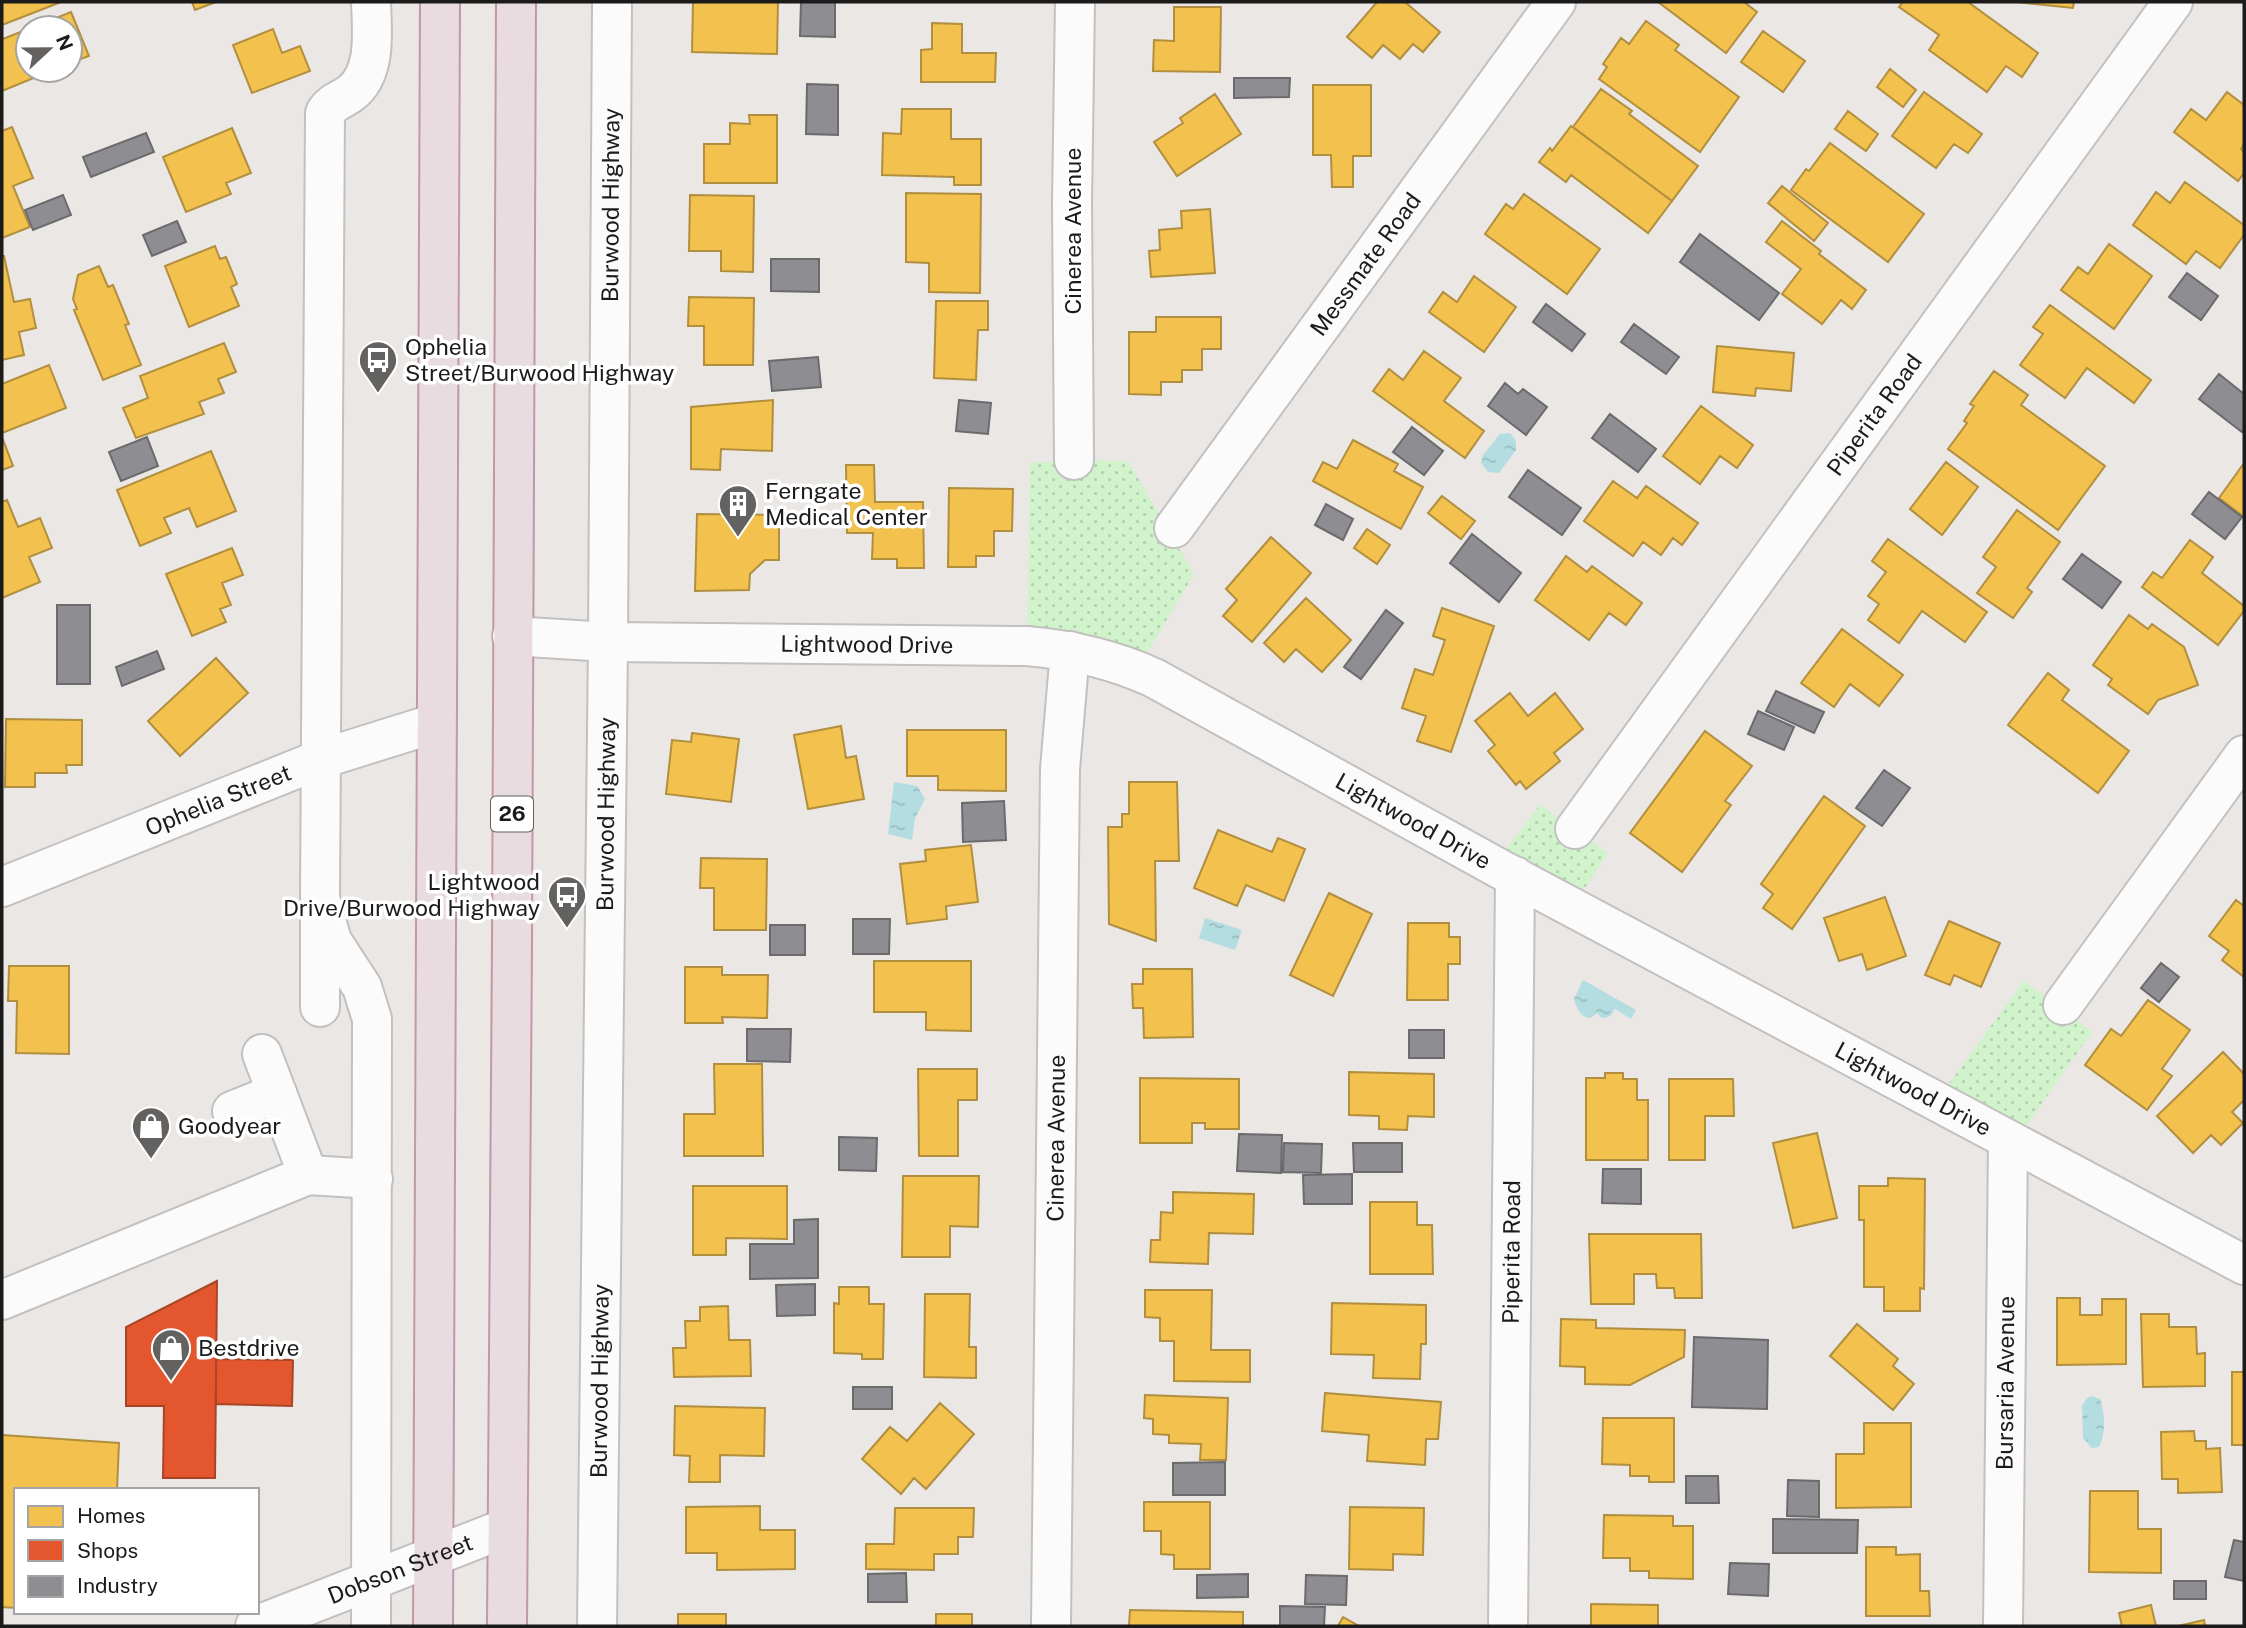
<svg xmlns="http://www.w3.org/2000/svg" width="2246" height="1628" font-family="'Public Sans',sans-serif">
<style>
.park{fill:url(#park-dots)}
.water{fill:url(#water-ripples)}
.homes{fill:#f2c14e;stroke:#b28f3f;stroke-width:2}
.shops{fill:#e4572e;stroke:#a84528;stroke-width:2}
.industry{fill:#8d8d92;stroke:#6b6b6e;stroke-width:2}
.lines{fill:none;stroke-linecap:round;stroke-linejoin:round}
.minor-casing{stroke:#c2c1c0;stroke-width:42}
.highway-casing{stroke:#c198aa;stroke-width:42}
.minor{stroke:#fcfbfb;stroke-width:38}
.highway{stroke:#e9dce0;stroke-width:38}
.labels{text-anchor:middle;stroke-width:7;stroke-linejoin:round;paint-order:stroke}
.shield{fill:#fff;stroke:#5f5f5f;stroke-width:2}
.shield-label{font-size:21px;font-weight:bold;fill:#1b1b1b}
.street-label{font-size:23px;fill:#1b1b1b;stroke:#fff}
.poi-label{font-size:23px;fill:#1b1b1b;stroke:#fff;text-anchor:start}
</style>
<defs>
<pattern id="park-dots" width="8" height="8" patternUnits="userSpaceOnUse" patternTransform="scale(1.75)"><rect width="8" height="8" fill="#d0f3cb"/><path d="M2 2h.1M6 6h.1" fill="none" stroke="#b2d0ae" stroke-width="1.8" stroke-linecap="round"/></pattern>
<pattern id="water-ripples" width="26" height="14" patternUnits="userSpaceOnUse" patternTransform="scale(1.75)"><rect width="26" height="14" fill="#b3dde1"/><path d="M2 4q2-2 4 0t4 0M15 11q2-2 4 0t4 0" fill="none" stroke="#99bdc0"/></pattern>
</defs>
<rect width="100%" height="100%" fill="#eae7e4"/>
<!-- park -->
<path class="park" d="M1074,460L1128,461L1194,574L1137,670L1027,646L1030,463Z
M1540,805L1608,853L1572,907L1494,865Z
M2024,981L2092,1032L2014,1143L1936,1101Z
M1771,1624H2003V1626H1771Z"/>
<!-- water -->
<path class="water" d="M1510,433L1516,441V450L1499,473L1488,472L1481,463L1483,455L1500,434Z
M894,782L917,786L925,799L915,818L912,840L888,834Z
M1205,918L1242,930L1235,950L1199,938Z
M1583,980L1636,1010L1631,1019L1615,1009C1611,1015 1610,1018 1602,1018L1597,1013L1591,1018C1580,1018 1577,1008 1574,999Z
M2091,1396L2100,1399C2105,1412 2106,1434 2099,1447L2092,1448L2083,1438L2082,1406L2087,1398Z"/>
<!-- homes -->
<path class="homes" d="M2,2H61L2,25Z
M192,2H216L195,10Z
M693,2H778L777,54L692,52Z
M1377,2H1405L1440,32L1423,52L1413,44L1400,59L1383,45L1372,58L1347,37Z
M1658,2H1744L1757,12L1726,53Z
M1903,2H1968L2038,53L2022,77L2006,66L1987,92L1929,50L1939,35L1899,7Z
M2016,2H2074L2073,8Z
M1174,7H1221L1220,72L1153,71L1154,40L1174,41Z
M71,12L89,56L70,63V28H31Z
M1646,21L1679,45L1675,50L1739,97L1700,152L1599,79L1607,67L1603,64L1621,38L1629,44Z
M932,23L962,24V53H996L995,82H921V50L932,49Z
M28,29V70H53L2,91V37L3,39Z
M273,29L282,53L300,46L310,71L252,93L233,45Z
M1763,31L1805,61L1783,92L1741,62Z
M1890,69L1916,90L1903,107L1877,87Z
M1313,85H1371V156H1353V187H1332L1331,155H1313Z
M1601,89L1632,111L1629,114L1698,166L1672,201L1573,127Z
M1924,92L1982,134L1968,153L1954,144L1936,168L1892,136Z
M2227,92L2244,105V144L2241,149L2244,152V173L2238,181L2174,132L2191,109L2206,120Z
M1215,94L1241,134L1177,176L1154,142L1183,123L1180,118Z
M902,109H951V139H981V185H954V177L882,175L883,133L901,134Z
M1848,111L1878,134L1866,151L1835,129Z
M749,115H777V183H704V144H730V123L750,124Z
M1571,126L1672,201L1648,233L1571,175L1566,182L1539,162L1550,148L1552,151Z
M12,127L33,178L13,186L30,227L2,238V131Z
M232,128L251,173L226,183L231,194L186,212L163,157Z
M1830,143L1924,214L1888,262L1791,190L1806,169L1809,171Z
M2185,182L2244,225V235L2220,268L2196,251L2186,264L2133,225L2156,192L2170,203Z
M1782,186L1828,223L1814,241L1768,203Z
M906,193L981,194L980,293L929,292V263L906,262Z
M1524,194L1600,249L1567,294L1485,234L1506,204L1513,209Z
M690,195L754,196L753,272L721,271V251H689Z
M1210,209L1215,273L1151,277L1149,251L1160,250L1159,230L1182,228L1181,211Z
M1782,221L1821,251L1819,254L1866,290L1852,309L1841,300L1822,324L1782,294L1801,269L1766,242Z
M2109,244L2152,276L2114,329L2061,290L2078,267L2088,274Z
M215,246L220,259L226,257L237,284L231,287L239,306L189,327L165,266Z
M2,256H4L14,302L30,299L36,328L19,332L24,355L2,360Z
M99,266L108,287L113,285L129,324L125,325L141,365L103,380L74,310L77,309L73,299L78,275Z
M1474,276L1516,307L1484,352L1429,312L1443,292L1457,302Z
M689,297L754,298L753,365H704V326H688Z
M936,301H988V330H978L976,380L934,378Z
M2050,305L2151,380L2134,403L2087,368L2065,398L2020,365L2043,334L2033,327Z
M1156,317H1221V349H1202V370H1182V382H1161V395L1129,394V332H1156Z
M224,343L236,372L218,379L224,393L199,402L204,414L136,438L123,408L148,398L140,376Z
M1717,346L1794,353L1791,391L1756,388L1755,396L1713,392Z
M1424,351L1461,378L1444,401L1484,431L1465,458L1373,391L1389,369L1403,380Z
M49,365L66,408L2,433V384Z
M1994,371L2028,395L2021,405L2105,466L2058,530L1948,449L1967,423L1964,421L1974,406L1970,404Z
M773,400L772,451L721,449L720,470L691,469V407Z
M1701,406L1753,445L1737,468L1720,456L1700,484L1663,456Z
M2,437L13,466L2,470Z
M1353,440L1398,464L1394,471L1423,487L1401,529L1313,481L1323,462L1337,469Z
M211,451L236,511L197,527L189,508L164,518L171,533L140,546L117,490Z
M1946,462L1978,487L1942,535L1910,509Z
M2244,463V517L2219,498Z
M846,465H874L875,502H923L924,568H897V559H872L873,533H847Z
M1613,481L1637,498L1646,486L1698,523L1682,545L1673,538L1661,555L1643,542L1633,556L1584,521Z
M949,488L1013,489L1012,531H994V556H976V567H948Z
M1442,496L1475,521L1461,539L1428,513Z
M7,500L18,527L40,518L52,548L29,557L40,582L2,598V502Z
M2017,510L2060,542L2027,588L2032,592L2013,618L1977,593L1996,567L1983,557Z
M697,514L779,515V560H765L750,574L749,590L695,591Z
M1367,529L1390,545L1377,564L1354,548Z
M1271,537L1311,573L1252,642L1223,616L1237,600L1226,589Z
M1888,539L1987,612L1965,642L1922,611L1899,643L1868,620L1879,604L1868,596L1886,572L1872,561Z
M2190,540L2213,557L2202,573L2244,606V611L2218,645L2142,587L2153,572L2162,578Z
M232,548L243,575L222,583L231,605L220,609L226,622L192,636L166,574Z
M1566,556L1587,572L1592,566L1642,603L1626,625L1609,613L1589,640L1535,600Z
M1306,598L1351,640L1322,672L1296,649L1284,662L1264,643Z
M1442,608L1494,626L1451,752L1417,741L1426,716L1402,708L1415,669L1433,675L1445,640L1433,636Z
M2129,615L2148,629L2152,624L2184,647L2198,685L2158,700L2148,714L2108,685L2112,679L2093,665Z
M1842,629L1903,675L1879,706L1850,684L1834,707L1801,683Z
M216,658L248,693L180,756L148,721Z
M2048,673L2069,690L2062,700L2129,751L2098,793L2008,725Z
M1510,693L1528,716L1555,693L1583,729L1554,753L1560,761L1526,789L1520,781L1516,785L1488,751L1495,745L1475,721Z
M6,719L82,720V765H66L67,773H35V787H5Z
M841,726L846,758L856,756L864,799L808,809L794,735Z
M907,730H1006V791L938,790V776H907Z
M1705,731L1752,766L1725,801L1731,805L1682,872L1630,833Z
M692,733L739,739L731,802L666,794L672,740L691,742Z
M1129,782H1177L1179,861H1155L1156,941L1109,924L1108,827H1122V814H1129Z
M1824,796L1865,826L1792,929L1763,908L1773,894L1761,884Z
M1218,830L1272,852L1278,838L1305,849L1284,901L1246,885L1237,906L1194,888Z
M971,845L978,902L946,906L947,919L907,924L900,864L926,861L925,850Z
M701,858L767,859L766,930H714V888H700Z
M1329,893L1372,914L1333,996L1290,975Z
M1885,897L1906,956L1867,970L1862,954L1839,961L1824,918Z
M2236,900L2244,906V977L2222,960L2229,951L2209,936Z
M1949,921L2000,943L1981,987L1954,975L1950,985L1925,975Z
M1408,923H1449V937H1460V964H1448V1000H1407Z
M874,961H971V1031L926,1030V1012H874Z
M9,966H69V1054L16,1053L17,1001H8Z
M685,967H722V975H768L767,1018L722,1017L723,1023H685Z
M1143,969H1192L1193,1037L1144,1038L1143,1008H1133L1132,984H1143Z
M2148,1000L2190,1030L2162,1069L2172,1076L2147,1110L2085,1065L2111,1029L2121,1036Z
M2223,1052L2244,1074V1100L2232,1112L2243,1123L2221,1145L2211,1135L2193,1153L2157,1116Z
M714,1064H762L763,1156H684V1114H715Z
M918,1069H977V1100H958V1156H919Z
M1349,1072L1434,1074V1117L1408,1116L1407,1130L1379,1129V1116L1349,1115Z
M1605,1073H1623V1079H1637V1100H1648V1160H1586V1078H1605Z
M1140,1078L1239,1079V1129H1205V1123H1192V1143H1140Z
M1669,1079H1733L1734,1116H1705V1160H1669Z
M1817,1133L1837,1218L1793,1228L1773,1143Z
M903,1176H979L978,1227L950,1226V1257H902Z
M1888,1178L1925,1179L1924,1289L1920,1288V1311H1884V1287H1864V1220H1859V1186H1888Z
M693,1186H787V1239L726,1238V1255H693Z
M1173,1192L1254,1194L1253,1234L1209,1233L1208,1264L1150,1262L1151,1240H1160L1161,1212L1173,1213Z
M1370,1202H1417V1225H1432L1433,1274H1370Z
M1589,1234H1701L1702,1298H1675L1674,1288H1657L1656,1274H1634V1304H1591Z
M839,1287H869V1304H884L883,1359H862V1354L834,1353V1303L839,1304Z
M1145,1290H1212L1211,1350H1250V1382L1174,1381V1341H1160V1318L1145,1317Z
M925,1294H970L969,1347H976V1378L924,1377Z
M2057,1298H2080V1315H2102V1299H2126V1364L2057,1365Z
M1332,1303L1426,1305V1344H1421L1420,1379L1373,1378L1374,1355L1331,1354Z
M728,1306L729,1340H750L751,1376L674,1377L673,1348H686L685,1321H700V1307Z
M2141,1314H2169V1327H2196L2197,1354L2205,1353V1386L2143,1387Z
M1561,1319L1596,1320V1328L1685,1330L1684,1357L1630,1385L1585,1384V1367L1560,1366Z
M1857,1324L1898,1359L1893,1366L1914,1384L1893,1410L1830,1356Z
M2232,1372H2244V1445H2232Z
M1325,1393L1441,1402L1438,1439H1426L1425,1465L1367,1461L1369,1435L1322,1431Z
M1145,1395L1228,1398L1226,1460H1200L1201,1444L1169,1443V1435L1153,1434V1419L1144,1418Z
M940,1403L974,1434L926,1489L914,1478L901,1494L862,1459L890,1427L907,1441Z
M675,1406L765,1408L764,1456L720,1455V1482H689L690,1456L674,1455Z
M1603,1418H1674V1482H1649V1476H1630V1465L1602,1464Z
M1864,1423H1911V1507L1836,1508V1454H1864Z
M2194,1431L2195,1441H2206V1449L2220,1448L2222,1492L2178,1493V1479H2162L2161,1432Z
M2,1435L119,1443L117,1490H16V1608L2,1607Z
M2090,1491H2138V1529H2161V1573L2089,1572Z
M1144,1502H1210V1569H1174V1555L1161,1554V1531H1144Z
M760,1506V1530H795V1569L717,1570V1553H686V1507Z
M1350,1507L1424,1508L1423,1555L1393,1554V1570L1349,1569Z
M895,1508H974L973,1537H958V1554H934V1570L866,1569V1544H894Z
M1604,1515L1673,1516V1526H1693V1579L1649,1578V1571H1630V1558H1603Z
M1866,1547H1896V1555L1920,1554V1591H1929L1930,1616H1866Z
M1591,1604L1658,1605V1626H1591Z
M2151,1605L2156,1626H2122L2119,1613Z
M1130,1610L1243,1612V1626H1129Z
M678,1614H726V1626H678Z
M936,1614H972V1626H936Z
M1343,1617L1359,1626H1338Z
M2204,1620L2205,1626H2178Z"/>
<!-- shops -->
<path class="shops" d="M217,1281L215,1478H163L164,1406H126V1327Z
M216,1359L293,1360L292,1406L216,1404Z"/>
<!-- industry -->
<path class="industry" d="M801,2H835V37L800,36Z
M1234,78H1290L1289,97L1234,98Z
M807,84L838,85V135L806,134Z
M146,133L154,152L91,177L83,157Z
M63,195L71,215L33,230L25,210Z
M177,221L186,242L152,256L143,235Z
M1700,234L1779,293L1759,320L1680,262Z
M771,259H819V292L771,291Z
M2187,273L2218,296L2201,320L2169,297Z
M1546,304L1585,334L1572,351L1533,322Z
M1634,324L1679,357L1666,374L1621,342Z
M818,357L821,387L772,391L769,361Z
M2219,374L2244,394V429L2242,432L2199,399Z
M1505,383L1518,394L1523,389L1547,407L1526,435L1488,406Z
M959,400L991,403L988,434L956,431Z
M1610,414L1656,449L1638,472L1592,438Z
M1412,427L1443,451L1424,475L1393,452Z
M147,437L158,466L121,481L109,452Z
M1528,470L1581,508L1562,535L1509,497Z
M2209,492L2242,517L2225,539L2192,514Z
M1326,504L1353,519L1343,540L1315,525Z
M1472,534L1521,573L1499,602L1450,563Z
M2082,554L2121,582L2102,608L2063,579Z
M57,605H90V684H57Z
M1386,610L1403,623L1361,679L1344,667Z
M157,651L164,669L122,686L116,667Z
M1776,691L1824,712L1814,733L1766,711Z
M1758,711L1794,727L1784,750L1748,734Z
M1884,770L1910,788L1882,826L1856,808Z
M1004,801L1006,840L963,842L962,803Z
M853,919H890L889,954H853Z
M770,925H805V955H770Z
M2161,963L2179,977L2159,1002L2141,988Z
M747,1029H791L790,1062L747,1061Z
M1409,1030H1444V1058H1409Z
M1239,1134L1282,1135L1281,1173L1237,1171Z
M839,1137L877,1138L876,1171L839,1170Z
M1284,1143L1322,1144L1321,1173L1283,1172Z
M1353,1143H1402V1172H1354Z
M1603,1169H1641V1204L1602,1203Z
M1352,1174V1204H1304L1303,1175Z
M818,1219V1278L750,1279V1244H794V1220Z
M815,1284V1315L777,1316L776,1285Z
M1694,1337L1768,1340L1767,1409L1692,1407Z
M853,1387H892V1409H853Z
M1225,1462V1495H1173V1463Z
M1686,1476H1718L1719,1503H1686Z
M1788,1480L1819,1481V1517L1787,1516Z
M1773,1519L1858,1520L1857,1553H1773Z
M2234,1540L2244,1542V1581L2225,1577Z
M1730,1563L1769,1564L1768,1596L1728,1594Z
M906,1573L907,1602H868V1574Z
M1248,1574V1597L1197,1598V1575Z
M1306,1575L1347,1576L1346,1605L1305,1604Z
M2174,1581H2206V1599H2174Z
M1280,1606L1325,1607L1324,1626H1280Z"/>
<g class="lines">
<!-- minor casing -->
<g class="minor-casing">
<g id="minor">
<path d="M371,2C372,31 377,73 351,93C342,100 331,102 325,113L320,898L332,941L362,987L372,1019L371,1626"/>
<path d="M1074,460L1072,203L1075,2"/>
<path id="s1" d="M1174,528L1556,2"/>
<path id="s2" d="M512,636L608,642L1027,646C1072,650 1113,659 1154,678L1500,869L2244,1265"/>
<path id="s3" d="M1575,829L2173,2"/>
<path id="s4" d="M2,887L321,759L436,723"/>
<path d="M320,921V1007"/>
<path d="M2063,1005L2244,755"/>
<path d="M262,1054L308,1175"/>
<path d="M232,1111L277,1093"/>
<path d="M2,1300L308,1175L373,1179"/>
<path id="s5" d="M255,1626L506,1528"/>
<path id="s6" d="M597,1626L608,642L612,2"/>
<path id="s7" d="M1051,1626L1060,769L1070,651"/>
<path id="s8" d="M1508,1626L1515,876"/>
<path id="s9" d="M2003,1626L2008,1141"/>
</g>
</g>
<!-- highway casing -->
<g class="highway-casing">
<path id="highway" d="M433,1626L440,2
M507,1626L512,945L516,2"/>
</g>
<!-- minor -->
<use href="#minor" class="minor"/>
<!-- highway -->
<use href="#highway" class="highway"/>
</g>
<!-- icons -->
<defs>
<g id="bus-pin" transform="scale(2.0125)"><path d="M0 17L-7.5 6A9.5 9.5 0 1 1 7.5 6Z" fill="#636261" stroke="#fff"/><path d="M-5-6H5V4H4V6H2V4H-2V6H-4V4H-5ZM-3.5-4V0h7V-4ZM-3.5 1.2v1.5H-2V1.2ZM2 1.2v1.5H3.5V1.2Z" fill="#fff"/></g>
<g id="building-pin" transform="scale(2.0125)"><path d="M0 17L-7.5 6A9.5 9.5 0 1 1 7.5 6Z" fill="#636261" stroke="#fff"/><path d="M-4-6H4V6H1V3H-1V6H-4ZM-2.5-4.3h1.7v1.8h-1.7ZM.8-4.3h1.7v1.8H.8ZM-2.5-1h1.7V.8h-1.7ZM.8-1h1.7V.8H.8Z" fill="#fff"/></g>
<g id="shop-pin" transform="scale(2.0125)"><path d="M0 17L-7.5 6A9.5 9.5 0 1 1 7.5 6Z" fill="#636261" stroke="#fff"/><path d="M-5-2.5h2.3a2.7 3.5 0 0 1 5.4 0H5L5.5 6h-11ZM-1.5-2.5h3a1.5 2.3 0 0 0-3 0Z" fill="#fff"/></g>
</defs>
<g fill-rule="evenodd">
<use href="#bus-pin" x="378" y="360"/>
<use href="#building-pin" x="738" y="504"/>
<use href="#bus-pin" x="567" y="895"/>
<use href="#shop-pin" x="151" y="1126"/>
<use href="#shop-pin" x="171" y="1348"/>
</g>
<g class="labels">
<!-- shield labels -->
<rect class="shield" x="491" y="796.5" width="42" height="35" rx="5"/>
<g class="shield-label">
<text x="512" y="821">26</text>
</g>
<!-- street labels -->
<g class="street-label">
<text dy="8" stroke="none"><textPath href="#s6" startOffset="1421">Burwood Highway</textPath></text>
<text transform="translate(1073 231) rotate(-90)" y="8">Cinerea Avenue</text>
<text dy="8" stroke="none"><textPath href="#s1" startOffset="326">Messmate Road</textPath></text>
<text dy="8" stroke="none"><textPath href="#s3" startOffset="511">Piperita Road</textPath></text>
<text dy="8" stroke="none"><textPath href="#s2" startOffset="355">Lightwood Drive</textPath></text>
<text dy="8" stroke="none"><textPath href="#s4" startOffset="233">Ophelia Street</textPath></text>
<text dy="8" stroke="none"><textPath href="#s6" startOffset="812">Burwood Highway</textPath></text>
<text dy="8" stroke="none"><textPath href="#s2" startOffset="943">Lightwood Drive</textPath></text>
<text dy="8" stroke="none"><textPath href="#s2" startOffset="1510">Lightwood Drive</textPath></text>
<text dy="8" stroke="none"><textPath href="#s7" startOffset="488">Cinerea Avenue</textPath></text>
<text dy="8" stroke="none"><textPath href="#s8" startOffset="374">Piperita Road</textPath></text>
<text dy="8" stroke="none"><textPath href="#s6" startOffset="245">Burwood Highway</textPath></text>
<text dy="8" stroke="none"><textPath href="#s9" startOffset="243">Bursaria Avenue</textPath></text>
<text dy="8" stroke="none"><textPath href="#s5" startOffset="156">Dobson Street</textPath></text>
</g>
<!-- poi labels -->
<g class="poi-label">
<text x="405" y="355">Ophelia<tspan x="405" dy="26">Street/Burwood Highway</tspan></text>
<text x="765" y="499">Ferngate<tspan x="765" dy="26">Medical Center</tspan></text>
<text x="540" y="890" text-anchor="end">Lightwood<tspan x="540" dy="26">Drive/Burwood Highway</tspan></text>
<text x="178" y="1134">Goodyear</text>
<text x="198" y="1356">Bestdrive</text>
</g>
</g>
<!-- border -->
<rect width="2246" height="1628" fill="none" stroke="#1b1b1b" stroke-width="7"/>
<!-- legend -->
<rect x="14" y="1488" width="245" height="126" fill="#ffffff" stroke="#a4a4a4" stroke-width="2"/>
<rect x="28" y="1506" width="35" height="21" fill="#f2c14e" stroke="#a4a4a4" stroke-width="2"/>
<text x="77" y="1523" font-size="21" fill="#1b1b1b">Homes</text>
<rect x="28" y="1540" width="35" height="21" fill="#e4572e" stroke="#a4a4a4" stroke-width="2"/>
<text x="77" y="1558" font-size="21" fill="#1b1b1b">Shops</text>
<rect x="28" y="1576" width="35" height="21" fill="#8d8d92" stroke="#a4a4a4" stroke-width="2"/>
<text x="77" y="1593" font-size="21" fill="#1b1b1b">Industry</text>
<!-- north arrow -->
<g transform="translate(49 49) rotate(68)"><circle r="33" fill="#ffffff" stroke="#a4a4a4" stroke-width="2"/>
<path d="M0-5L12 26L0 18L-12 26Z" fill="#636261"/>
<text y="-10" font-size="19" font-weight="bold" text-anchor="middle" fill="#1b1b1b">N</text>
</g>
</svg>
